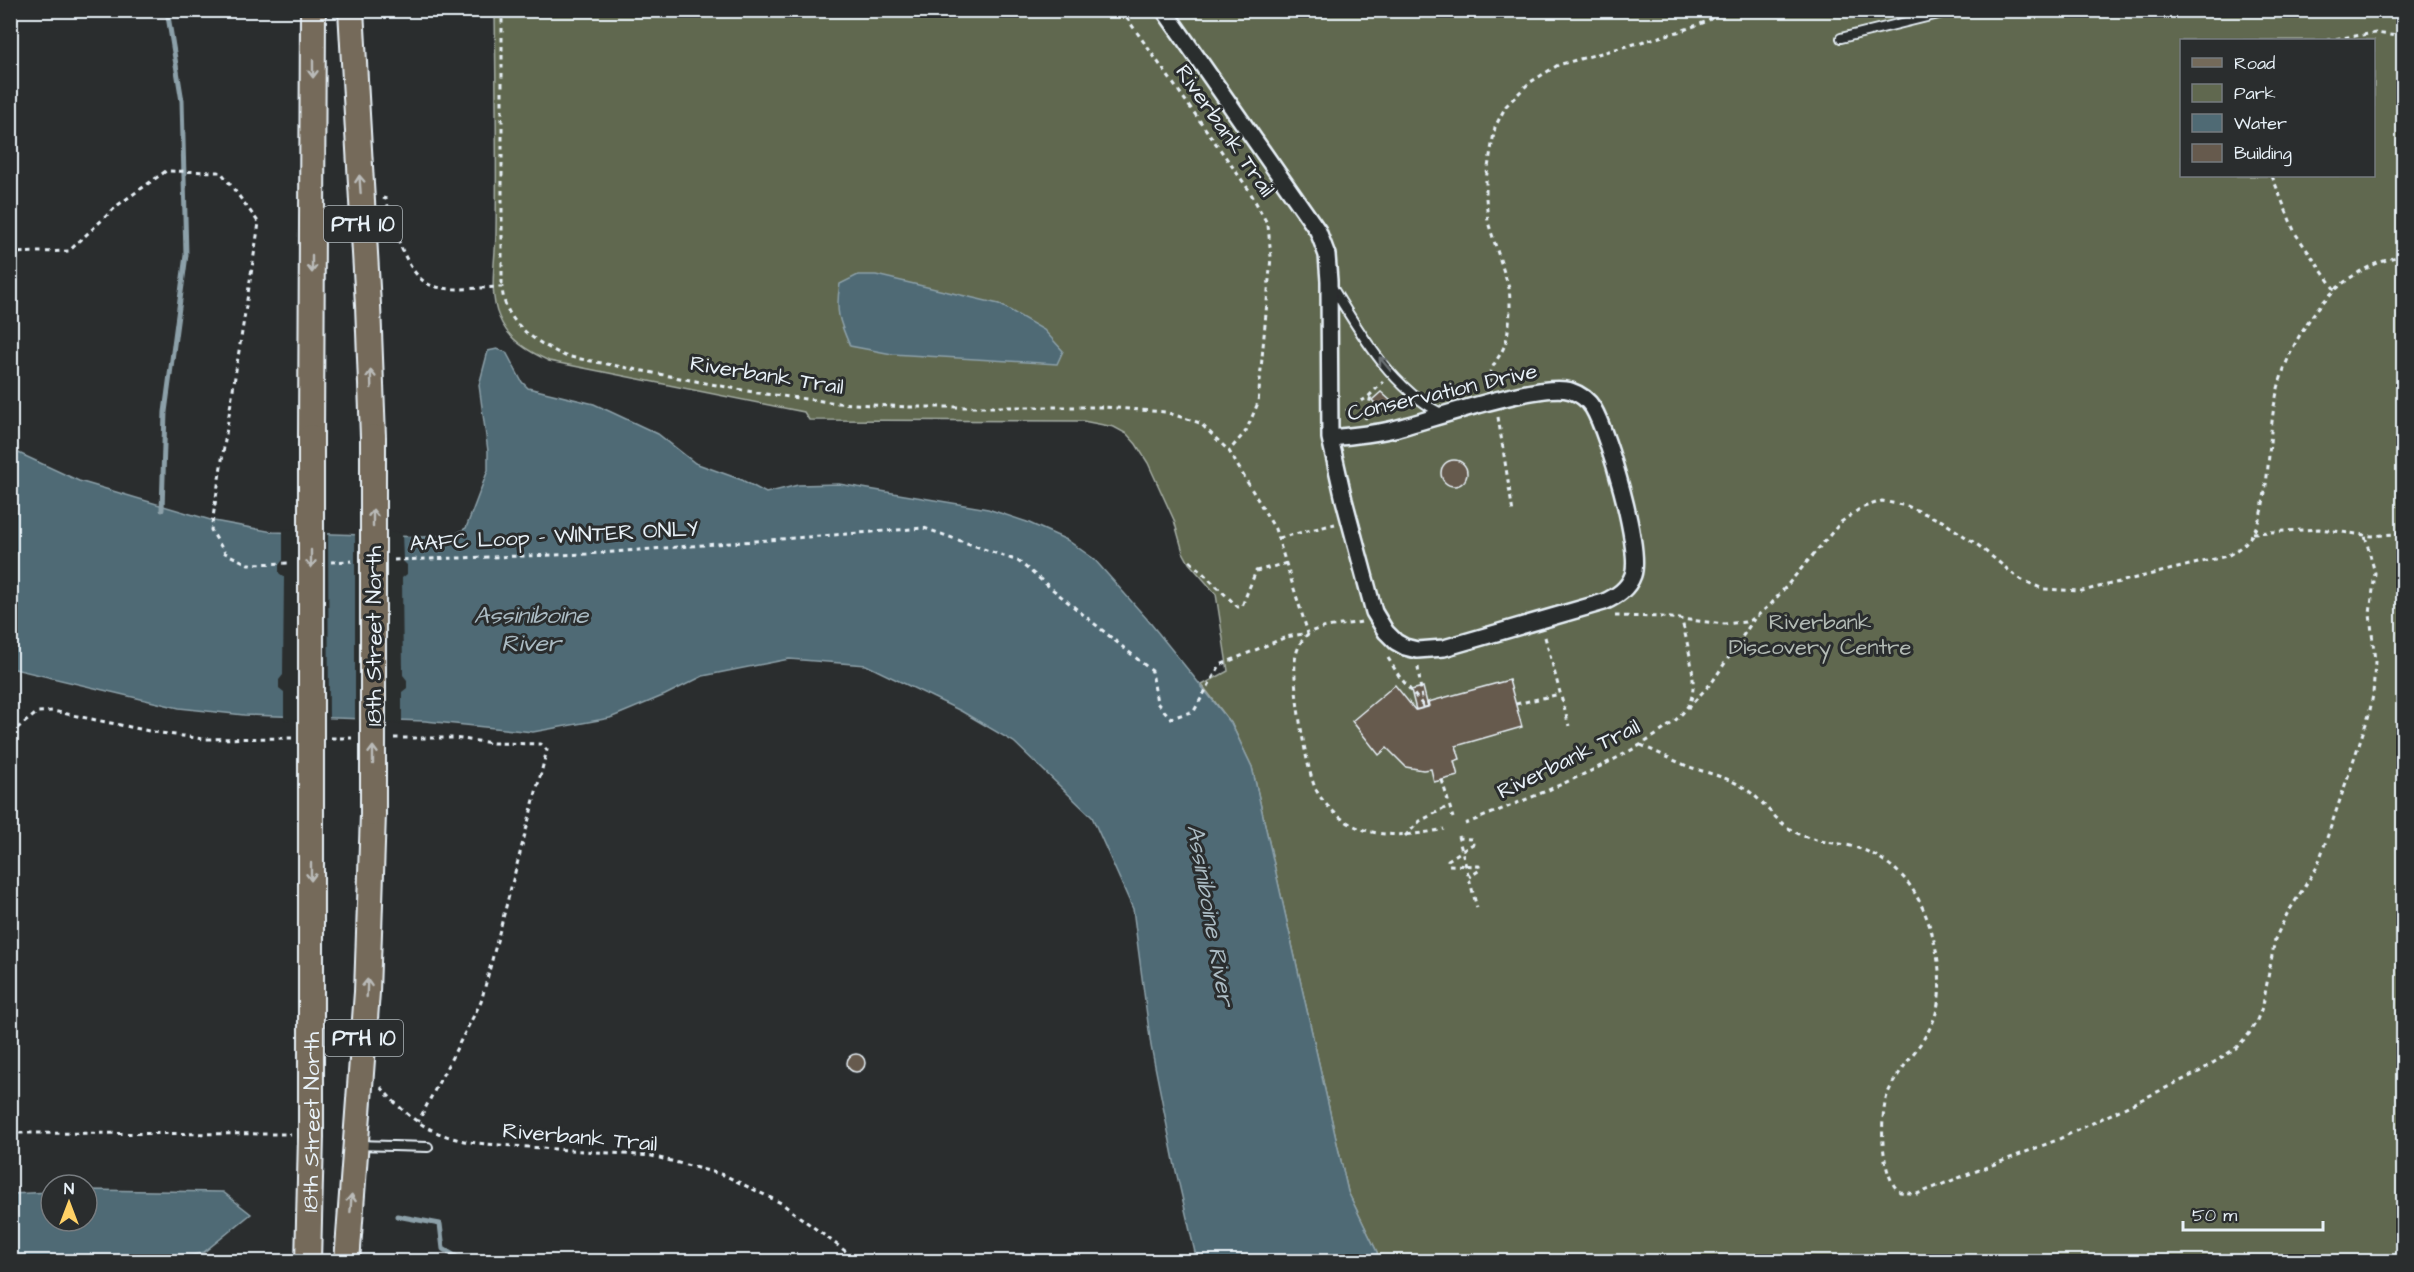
<svg xmlns="http://www.w3.org/2000/svg" width="2414" height="1272" font-family="'Architects Daughter',sans-serif">
<style>
.green{fill:#60684f;stroke:#a4aca4;stroke-width:1.5;fill-rule:evenodd}
.water{fill:#4f6a74;stroke:#8ca0a9;stroke-width:1.5}
.pier{fill:#2a2d2e}
.lines{fill:none;stroke-linecap:round;stroke-linejoin:round}
.stream{stroke:#8ca0a9;stroke-width:5}
.building{fill:#665a4d;stroke:#e8f1f8;stroke-width:1.5}
.service-casing{stroke:#e8f1f8;stroke-width:12}
.minor-casing{stroke:#e8f1f8;stroke-width:20}
.primary-casing{stroke:#e8f1f8;stroke-width:28}
.path{stroke:#e8f1f8;stroke-width:3;stroke-dasharray:4.5 4.5;stroke-linecap:butt}
.service{stroke:#2a2d2e;stroke-width:8}
.minor{stroke:#2a2d2e;stroke-width:15}
.primary{stroke:#746a5a;stroke-width:24}
.primary-bridge-casing{stroke:#e8f1f8;stroke-width:28;stroke-linecap:butt}
.primary-bridge{stroke:#746a5a;stroke-width:24}
.oneway{stroke:#babbb9}
.oneway2{stroke:#6c7275}
.labels{text-anchor:middle;stroke-width:6;stroke-linejoin:round;paint-order:stroke}
.shield{fill:#2a2d2e;stroke:#afb6bb;stroke-width:1.5}
.shield-label{font-size:21px;font-weight:bold;fill:#e8f1f8}
.street-label{font-size:22px;fill:#e8f1f8;stroke:#2a2d2e}
.park-label{font-size:22px;fill:#b2bab4;stroke:#2a2d2e}
.water-label{font-size:24px;font-style:italic;fill:#abbbc3;stroke:#2a2d2e}
</style>
<rect width="100%" height="100%" fill="#2a2d2e"/>
<filter id="ink" filterUnits="userSpaceOnUse"><feTurbulence type="fractalNoise" baseFrequency=".0167" numOctaves="2"/><feDisplacementMap in="SourceGraphic" scale="12" xChannelSelector="R" yChannelSelector="G"/><feConvolveMatrix kernelMatrix="1 2 1 2 8 2 1 2 1" color-interpolation-filters="sRGB"/></filter>
<g filter="url(#ink)">
<!-- green -->
<path class="green" d="M495,11H2403L2404,1231L2395,1261H1379L1377,1252L1348,1192L1252,767L1231,723L1202,685L1228,671L1216,594L1189,563L1183,552L1174,520L1148,463L1136,444L1127,434L1114,427L1083,421L809,420L804,412L549,361C528,351 508,340 499,317C488,292 496,258 496,231C497,157 496,84 495,11ZM2182,40H2374V176H2182Z"/>
<!-- water -->
<path class="water" d="M858,275H876L999,304L1044,330L1063,351L1057,364L892,354L850,346C839,321 835,311 840,284Z
M497,349L506,352L522,382L528,388L594,404L658,434L695,463L742,480L766,493L798,485L839,484L988,509L1027,522L1067,540L1094,559L1147,619L1231,723L1252,767L1348,1192L1377,1252L1379,1261H1197L1176,1171L1151,1046L1133,909L1092,817L1014,742L961,711L866,665L789,659L703,676L665,695L610,718L533,732L425,721L244,715L179,708L10,668V449L79,481L214,521L273,532L424,537L456,534L466,528L488,470V451L479,385L488,351Z
M87,1190L223,1192L251,1214L204,1252L187,1257L183,1261H11V1194L51,1192V1221H87Z"/>
<!-- pier -->
<path class="pier" d="M283,529L328,531L329,721L284,719V692L279,688V680L283,675L284,577L279,573V565L283,560Z
M355,532L402,533L403,561L407,565V574L402,578L403,675L407,680V688L402,692V724L355,722Z"/>
<g class="lines">
<!-- stream -->
<path class="stream" d="M162,510L165,412L186,255L182,101L167,10
M397,1216L440,1224L443,1249L465,1262"/>
</g>
<!-- building -->
<path class="building" d="M1381,392L1392,402L1382,411L1372,400Z
M1441 473a13 13 0 1 1 26 0a13 13 0 1 1-26 0Z
M1509,680L1522,727L1456,746L1460,759L1454,761L1458,776L1434,782L1431,769L1423,770L1406,767L1387,748L1379,755L1352,721L1395,685L1415,710L1429,706L1428,702Z
M1423,687L1428,707L1416,710L1411,690Z
M847 1063a9 9 0 1 1 18 0a9 9 0 1 1-18 0Z"/>
<g class="lines">
<!-- service casing -->
<g class="service-casing">
<path id="service" d="M1841,38L1955,10
M1331,285C1359,331 1391,388 1441,413
M357,1145L428,1147"/>
</g>
<!-- minor casing -->
<g class="minor-casing">
<path id="minor" d="M1164,10L1318,231L1327,255L1329,281L1330,438L1344,500L1374,612L1386,632L1396,642L1405,647L1417,650L1444,648L1604,602C1617,596 1628,589 1633,575C1642,549 1608,433 1593,408C1588,400 1580,394 1571,391C1541,381 1430,420 1394,429C1373,434 1352,436 1330,438"/>
</g>
<!-- primary casing -->
<g class="primary-casing">
<g id="primary">
<path d="M351,10L368,305L373,437"/>
<path d="M311,437L313,10"/>
<path id="s1" d="M308,1262L311,1137V813"/>
<path d="M347,1262L367,992L373,814"/>
</g>
</g>
<!-- path -->
<path class="path" d="M502,10V287
M1121,10L1249,190L1268,225L1271,257L1258,403L1246,431L1229,451
M2327,40L2376,33L2404,37
M2272,176L2295,233L2335,290
M383,198L386,199C393,224 404,271 428,284C446,293 482,287 502,287C504,323 534,341 565,356L758,393L838,403L909,407H1104L1165,412L1200,423L1229,451L1275,529L1308,633
M10,253L69,251L118,205L166,171L221,172L259,223L211,530L225,553L248,564L292,563
M1490,384C1487,367 1502,357 1506,341C1510,324 1511,305 1509,288L1488,222L1486,198V179L1495,127L1506,106L1529,83L1558,65L1681,31L1708,21L1721,10
M1346,411L1368,397L1383,382
M1498,417L1513,513
M1365,419L1371,396
M2253,533L2319,529L2372,536L2404,533
M1279,538L1335,524
M394,560L587,554L924,528L1018,561L1152,671L1157,703L1171,718L1194,711L1220,665L1286,637L1308,633
M1190,561L1238,607L1242,606L1256,571L1287,563
M331,562L352,561
M1615,616L1662,617L1724,624L1745,622L1755,618L1772,603L1841,522L1861,508L1882,501L1907,506L1942,521L1979,546L2018,578L2043,589L2082,591L2227,556C2236,551 2245,545 2251,536C2271,509 2267,433 2276,397C2283,364 2298,333 2319,307C2342,279 2369,263 2404,255
M1361,622C1347,625 1317,626 1308,634C1300,640 1295,654 1295,663C1293,688 1305,761 1314,785C1318,796 1327,806 1336,814C1365,840 1409,837 1444,829
M1545,637L1569,726
M1388,658L1399,676L1422,704
M1418,667L1423,708
M1516,704L1560,694
M1688,708L1713,681L1754,619
M10,734L38,712L53,711L154,732L203,739L292,738
M331,738H352
M394,738H453L493,743L541,744L547,750L481,1002L418,1122
M1641,745C1656,752 1671,759 1687,766C1706,773 1729,777 1746,789C1765,802 1776,823 1797,833C1812,841 1829,842 1846,845C1868,849 1888,861 1904,878C1933,911 1952,988 1930,1028C1918,1051 1898,1070 1888,1093C1879,1115 1880,1177 1900,1192L1917,1194L2057,1140L2199,1072L2236,1048L2249,1034L2257,1020L2263,1005L2275,939L2287,914L2317,867L2369,715L2373,695L2375,661L2370,614L2375,573L2365,536
M1442,780L1453,818
M1465,824C1514,804 1670,746 1690,702C1699,681 1686,641 1682,620
M1405,836L1420,821L1449,806
M1458,836L1477,908
M1458,838L1472,839L1473,844L1448,860L1449,865L1479,866L1480,870L1469,877
M381,1087C411,1123 439,1140 486,1144L652,1156L724,1175L781,1203L860,1262
M10,1133L291,1134"/>
<!-- service -->
<use href="#service" class="service"/>
<!-- minor -->
<use href="#minor" class="minor"/>
<!-- primary -->
<use href="#primary" class="primary"/>
<!-- primary-bridge casing -->
<g class="primary-bridge-casing">
<path id="primary-bridge" d="M311,437V813
M373,437V814"/>
</g>
<!-- primary-bridge -->
<use href="#primary-bridge" class="primary-bridge"/>
</g>
<!-- one-way arrows -->
<defs><path id="oneway-shaft" d="M-6 0H5M1.5-3L5.5 0L1.5 3" fill="none" stroke-width="1.6" stroke-linecap="round" stroke-linejoin="round" transform="scale(1.5)"/></defs>
<g class="oneway">
<use href="#oneway-shaft" transform="translate(313 69) rotate(90)"/>
<use href="#oneway-shaft" transform="translate(360 184) rotate(-94)"/>
<use href="#oneway-shaft" transform="translate(312 264) rotate(90)"/>
<use href="#oneway-shaft" transform="translate(371 379) rotate(-92)"/>
<use href="#oneway-shaft" transform="translate(373 518) rotate(-90)"/>
<use href="#oneway-shaft" transform="translate(311 559) rotate(90)"/>
<use href="#oneway-shaft" transform="translate(373 755) rotate(-90)"/>
<use href="#oneway-shaft" transform="translate(311 872) rotate(90)"/>
<use href="#oneway-shaft" transform="translate(367 988) rotate(-88)"/>
<use href="#oneway-shaft" transform="translate(351 1203) rotate(-86)"/>
</g>
<use class="oneway2" href="#oneway-shaft" transform="translate(1385 364) rotate(-130)"/>
</g>
<g class="labels">
<!-- shield labels -->
<g class="shield">
<rect x="324" y="206" width="78" height="36" rx="4.5"/>
<rect x="325" y="1020" width="78" height="36" rx="4.5"/>
</g>
<g class="shield-label">
<text x="363" y="231">PTH 10</text>
<text x="364" y="1045">PTH 10</text>
</g>
<!-- street labels -->
<g class="street-label">
<text transform="translate(1226 130) rotate(55)" y="8">Riverbank Trail</text>
<text transform="translate(767 374) rotate(9)" y="8">Riverbank Trail</text>
<text transform="translate(1442 391) rotate(-13)" y="8">Conservation Drive</text>
<text transform="translate(554 535) rotate(-3)" y="8">AAFC Loop - WINTER ONLY</text>
<text transform="translate(373 636) rotate(-90)" y="8">18th Street North</text>
<text transform="translate(1568 758) rotate(-26)" y="8">Riverbank Trail</text>
<text dy="8" stroke="none"><textPath href="#s1" startOffset="140">18th Street North</textPath></text>
<text transform="translate(580 1136) rotate(5)" y="8">Riverbank Trail</text>
</g>
<!-- park labels -->
<g class="park-label">
<text x="1820" y="629">Riverbank<tspan x="1820" dy="25">Discovery Centre</tspan></text>
</g>
<!-- water labels -->
<g class="water-label">
<text x="531" y="623">Assiniboine<tspan x="531" dy="28">River</tspan></text>
<text transform="translate(1211 915) rotate(80)" y="8">Assiniboine River</text>
</g>
</g>
<!-- margin -->
<rect width="2414" height="1272" fill="none" stroke="#2a2d2e" stroke-width="36"/>
<rect x="18" y="18" width="2378" height="1236" fill="none" stroke="#e8f1f8" stroke-width="2" filter="url(#ink)"/>
<!-- legend -->
<rect x="2180" y="39" width="195" height="138" fill="#2a2d2e" stroke="#767b7f" stroke-width="1.5"/>
<rect x="2192" y="58" width="30" height="9" fill="#746a5a" stroke="#767b7f" stroke-width="1.5"/>
<text x="2234" y="69" font-size="18" fill="#e8f1f8">Road</text>
<rect x="2192" y="84" width="30" height="18" fill="#60684f" stroke="#767b7f" stroke-width="1.5"/>
<text x="2234" y="99" font-size="18" fill="#e8f1f8">Park</text>
<rect x="2192" y="114" width="30" height="18" fill="#4f6a74" stroke="#767b7f" stroke-width="1.5"/>
<text x="2234" y="129" font-size="18" fill="#e8f1f8">Water</text>
<rect x="2192" y="144" width="30" height="18" fill="#665a4d" stroke="#767b7f" stroke-width="1.5"/>
<text x="2234" y="159" font-size="18" fill="#e8f1f8">Building</text>
<!-- north arrow -->
<g transform="translate(69 1203)"><circle r="28" fill="#2a2d2e" stroke="#767b7f" stroke-width="1.5"/>
<path d="M0-4.5L10 22L0 15L-10 22Z" fill="#ffd166"/>
<text y="-9" font-size="16" font-weight="bold" text-anchor="middle" fill="#e8f1f8">N</text>
</g>
<!-- scale -->
<path d="M2183 1221v9h140v-9" fill="none" stroke="#e8f1f8" stroke-width="3"/>
<text x="2192" y="1221" font-size="18" fill="#e8f1f8" stroke="#2a2d2e" stroke-width="4.5" paint-order="stroke">50 m</text>
</svg>
